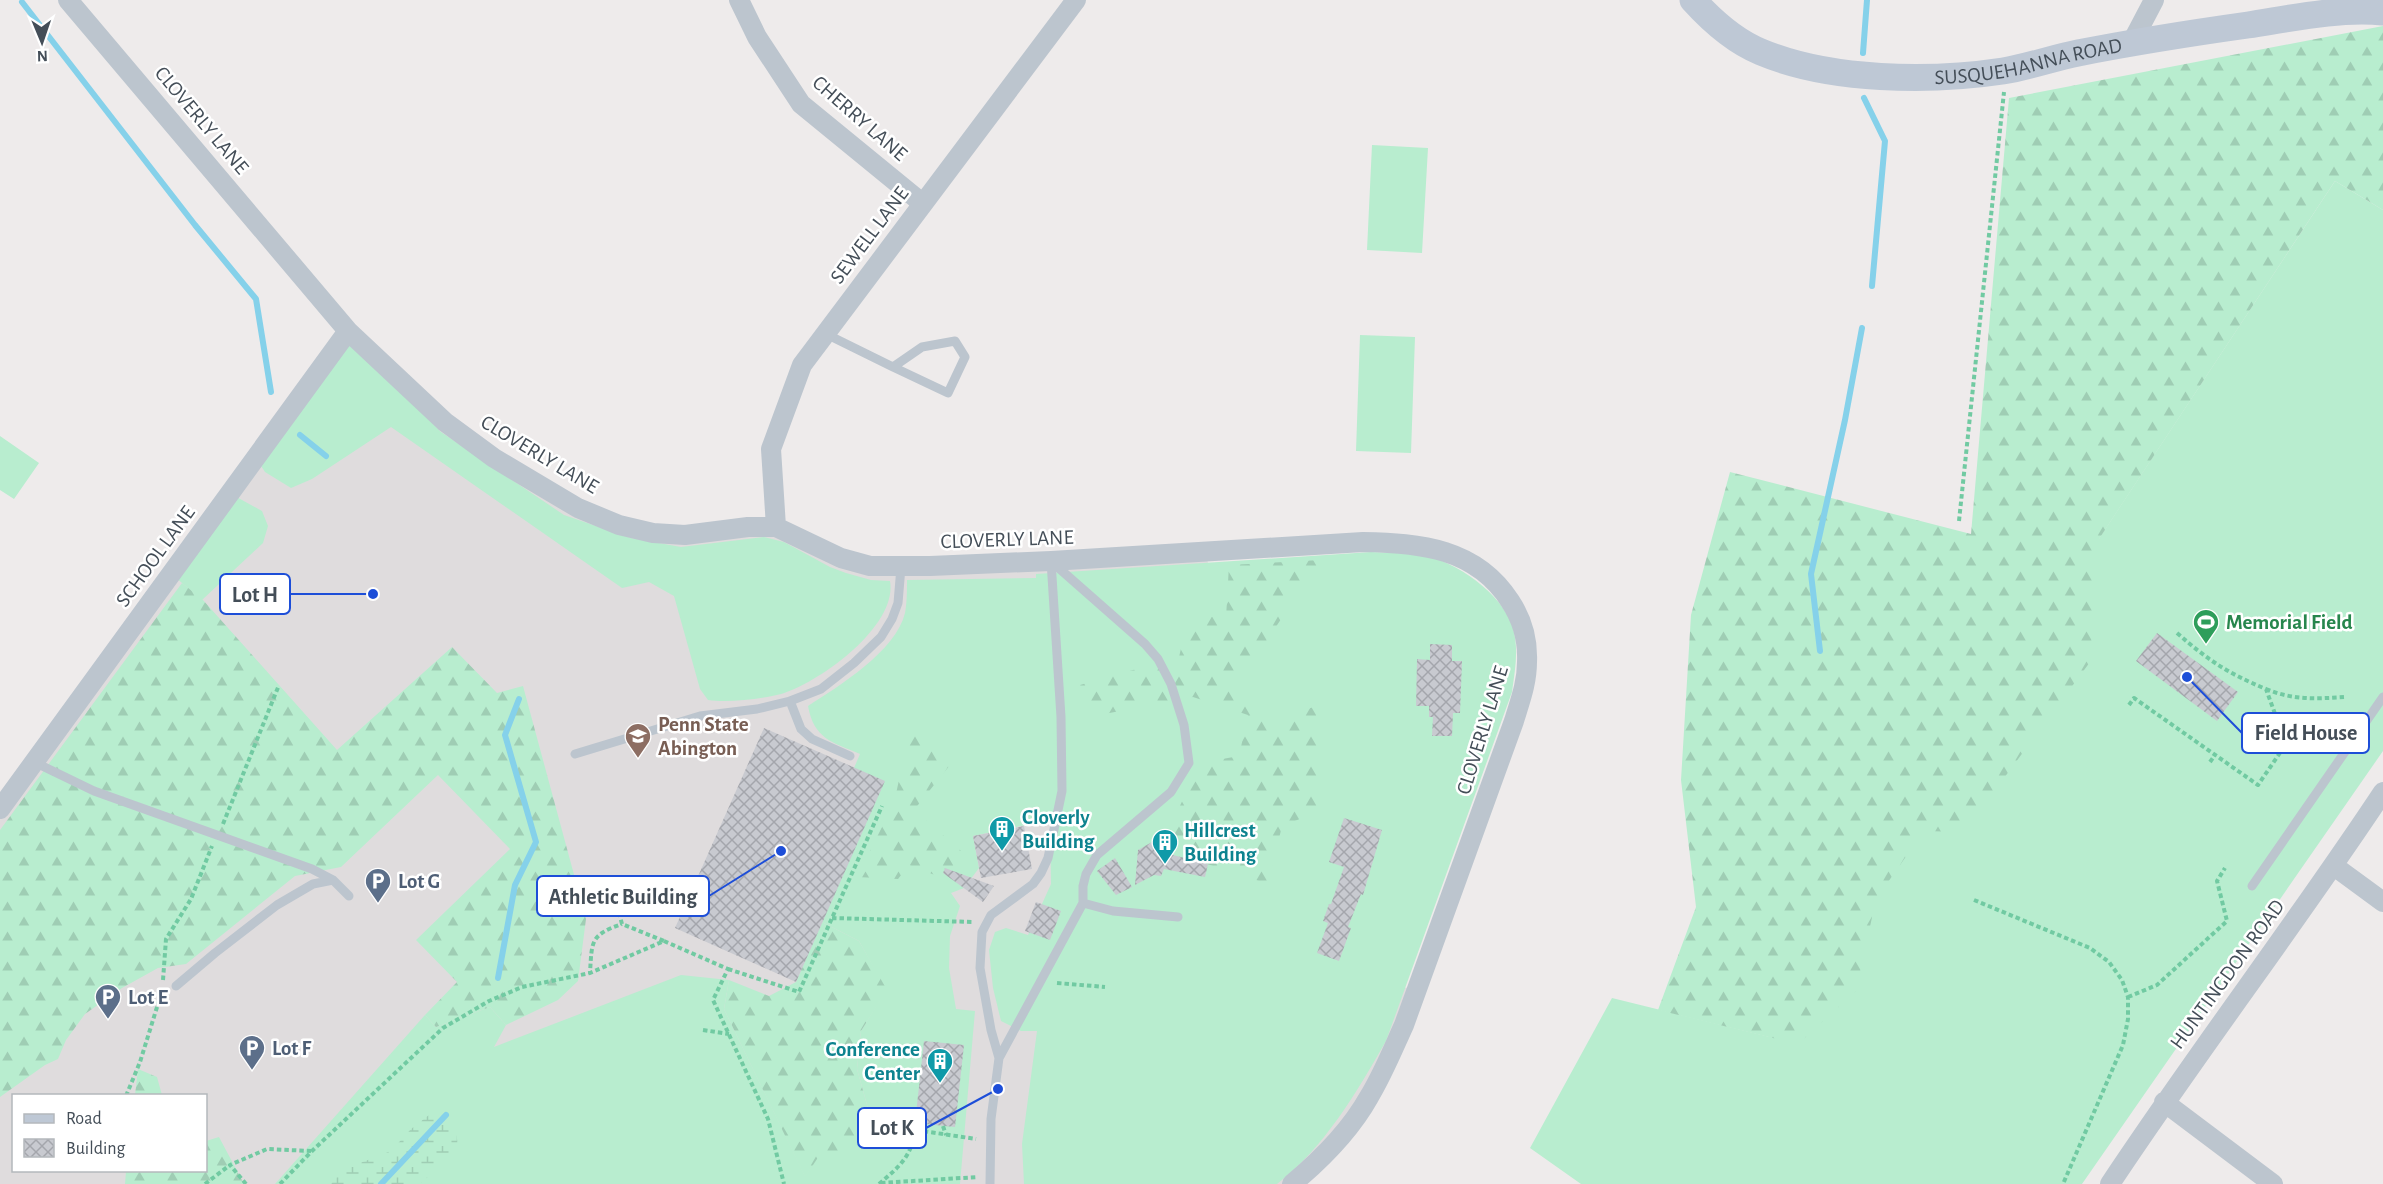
<svg xmlns="http://www.w3.org/2000/svg" width="2383" height="1184" font-family="'Alegreya Sans',sans-serif">
<style>
.education{fill:#dfdcdd;fill-rule:evenodd}
.grass{fill:#b8edcf}
.forest{fill:url(#forest-firs)}
.wetland{fill:url(#wetland-marsh)}
.lines{fill:none;stroke-linecap:round;stroke-linejoin:round}
.stream{stroke:#85d1ea;stroke-width:6}
.building{fill:url(#building-cross-hatch)}
.path{stroke:#71caa2;stroke-width:4;stroke-dasharray:4.5 3;stroke-linecap:butt}
.lane{stroke:#bcc5ce;stroke-width:9}
.street{stroke:#bcc5ce;stroke-width:20}
.secondary{stroke:#bec8d5;stroke-width:27}
.labels{text-anchor:middle;stroke-width:5;stroke-linejoin:round;paint-order:stroke}
.street-label{font-size:21px;fill:#444e58;stroke:#fff}
.leisure-label{font-size:21px;font-weight:bold;fill:#27864d;stroke:#fff;text-anchor:start}
.education-label{font-size:21px;font-weight:bold;fill:#785e54;stroke:#fff;text-anchor:start}
.culture-label{font-size:21px;font-weight:bold;fill:#0d838f;stroke:#fff;text-anchor:start}
.service-label{font-size:21px;font-weight:bold;fill:#4e5e75;stroke:#fff;text-anchor:start}
.leader{fill:none;stroke:#1d4ed8;stroke-width:2}
.callout-dot{fill:#1d4ed8;stroke:#fff;stroke-width:2}
.callout{fill:#fff;stroke:#1d4ed8;stroke-width:2}
.callout-label{font-size:22px;text-anchor:middle;font-weight:bold;fill:#444e58}
</style>
<defs>
<pattern id="forest-firs" width="22" height="20" patternUnits="userSpaceOnUse" patternTransform="scale(1.5)"><rect width="22" height="20" fill="#b8edcf"/><path d="M5 1l3.5 6h-7zM16 11l3.5 6h-7z" fill="#9fcdb4"/></pattern>
<pattern id="wetland-marsh" width="20" height="14" patternUnits="userSpaceOnUse" patternTransform="scale(1.5)"><rect width="20" height="14" fill="#b8edcf"/><path d="M1 5h8M5 5V1M11 12h8M15 12V8" fill="none" stroke="#9fcdb4"/></pattern>
<pattern id="building-cross-hatch" width="8" height="8" patternUnits="userSpaceOnUse" patternTransform="scale(1.5)"><rect width="8" height="8" fill="#c8cad0"/><path d="M0 0l8 8M0 8l8-8" fill="none" stroke="#a4a6ac"/></pattern>
</defs>
<rect width="100%" height="100%" fill="#eeebeb"/>
<!-- education -->
<path class="education" d="M348,331L445,422L619,525L748,527L841,558L1206,553L1241,738L1217,962L1416,989L1369,1098L1292,1184H0V809ZM14,1096H206V1170H14Z"/>
<!-- grass -->
<path class="grass" d="M1372,145L1428,148L1422,253L1367,250Z
M2335,181L2383,210V751L2082,1184H1581L1530,1148L1612,998L1770,1037Z
M1360,335L1415,337L1411,453L1356,451Z
M350,339L441,432L564,515L631,538L681,547L764,537L784,542L830,567L846,573L871,580L890,581C898,626 819,683 781,694C762,699 728,703 708,700L700,689L674,596L649,582L622,588L391,427L312,479L291,488L265,472L258,461Z
M0,436L39,463L14,499L0,490Z
M233,495L262,511L268,526L263,543L202,600L175,577Z
M1371,552C1388,553 1406,552 1422,555C1456,561 1503,594 1513,628C1519,650 1515,670 1512,692L1386,1041C1357,1092 1324,1148 1277,1184H1024L1022,1144L1037,1031H1021L1001,1021L993,988L989,950L995,932L1006,928L1028,935L1051,884L1050,820L973,836L979,868L964,888L951,893L960,906L950,936L949,968L956,1009L975,1011L960,1184H275L425,1015L436,1027L490,1007L506,1025L494,1047L681,975L729,980L724,1009L805,1176L821,1152L871,1119L857,1069L861,1031L886,990L859,941L822,922L854,768L860,754C832,742 814,739 808,706C839,686 896,651 905,613C907,603 907,590 907,580L1036,578V574Z"/>
<!-- forest -->
<path class="forest" d="M2383,26V210L2335,181L2099,539L2090,662L1964,832L1924,831L1876,899L1856,991L1798,1044L1658,1010L1696,907L1681,780L1691,615L1730,472L1971,534L2009,98Z
M1321,560L1236,686L1266,724L1316,706L1320,811L1282,826L1268,884L1204,863L1169,854L1171,825L1200,763L1239,756L1248,715L1193,697L1099,715L1080,685L1179,657L1189,615L1226,618L1229,565Z
M182,583L203,600L337,750L452,647L497,693L523,686L586,919L578,981L558,1000L506,1025L490,1007L436,1027L425,1015L457,982L416,940L510,849L438,775L341,867L295,876L186,964L158,968L122,988L85,1014L66,1040L58,1059L45,1065L0,1097V830Z
M905,728L958,755L914,810L967,856L958,884L909,865L898,879L857,877L894,803L899,780L907,775Z
M822,922L859,941L887,990L861,1031L857,1069L871,1119L856,1155L821,1153L805,1177L724,1009L729,980L769,996L796,982Z
M138,1069L157,1077L162,1095H135Z
M219,1137L244,1184H125L126,1171L206,1170V1141Z"/>
<!-- wetland -->
<path class="wetland" d="M438,1113L446,1115C454,1126 459,1136 457,1150L420,1184H331L342,1170L391,1151L411,1129L429,1115Z"/>
<g class="lines">
<!-- stream -->
<path class="stream" d="M22,2L195,225L256,299L271,392
M1863,53L1867,0
M1864,98L1885,141L1872,286
M300,435L326,456
M1820,651L1811,574L1845,420L1862,328
M498,978L515,885L536,842L505,735L519,699
M381,1184L446,1115"/>
</g>
<!-- building -->
<path class="building" d="M2157,633L2238,692L2217,721L2136,661Z
M1430,644L1452,645V661H1462L1460,713H1453L1452,736H1432L1433,717H1429V706H1416L1417,659L1430,660Z
M764,728L885,781L796,982L675,928Z
M1344,818L1382,830L1363,895L1361,894L1348,927L1351,928L1339,961L1317,953L1328,923L1323,921L1329,904H1331L1344,867L1329,862Z
M1024,826L1032,869L981,878L973,836Z
M1154,836L1172,841L1169,854L1208,864L1205,877L1164,869L1161,876L1154,875L1135,885L1138,850L1152,842Z
M1115,858L1132,887L1116,895L1097,871Z
M945,868L994,886L983,902L943,873Z
M1036,902L1061,911L1050,940L1025,931Z
M924,1041L964,1045L955,1127L915,1123Z"/>
<g class="lines">
<!-- path -->
<path class="path" d="M1959,521L2004,92
M2177,633C2208,660 2227,673 2266,689L2286,744
M2266,689C2292,700 2316,699 2344,697
M2129,705L2134,698L2258,785L2286,744L2331,716
M2210,762L2215,755
M223,824L279,685
M615,898L622,924L664,941L590,973C592,941 590,935 622,924
M1974,900L2090,948L2109,962L2122,980L2128,997V1019L2123,1045L2063,1184
M832,918L973,922
M664,941L728,969L713,1000L768,1119L784,1184
M728,969L799,992L882,806
M163,980L166,939L191,899L212,846
M1057,983L1105,987
M2128,997L2157,985L2227,921L2217,881L2225,868
M703,1030L729,1034
M126,1096L140,1062L162,991
M943,1126L946,1135
M881,1183L978,1177
M205,1184L230,1165
M246,1184L230,1165L267,1149L311,1151
M280,1184L312,1151L443,1028L489,1001L522,987L590,973
M879,1184C900,1166 910,1158 916,1130L976,1139"/>
<!-- lane -->
<path class="lane" d="M826,334L893,367L922,347L955,341L965,357L948,393L893,367
M790,701L801,729L812,739L850,756
M575,754L700,716L757,709L790,701L821,689L854,663L881,637L892,619L898,603L901,567
M34,762L94,791L312,869L333,880L349,896
M2252,886L2383,697
M1083,903L1113,911L1178,917
M176,986L215,953L277,905L313,884L333,880
M999,1058L1083,903V886L1086,874L1097,855L1171,792L1189,763L1184,725L1171,684L1158,659L1145,644L1053,563
M990,1184L991,1119L999,1058L991,1030L980,968L982,932L991,915L1033,884L1041,873L1048,858L1062,791L1061,717L1051,561"/>
<!-- street -->
<path class="street" d="M68,0L348,331L445,422L494,458L578,508L619,525L653,533L685,535L748,527H776L841,558L870,566H930L1051,561L1363,542C1420,543 1476,548 1510,601C1522,619 1528,640 1527,662C1527,683 1520,701 1514,721L1404,1025C1393,1049 1383,1074 1369,1097C1350,1131 1322,1159 1292,1184
M739,0L757,37L801,104L922,203
M2132,42L2154,0
M776,527L771,449L802,365L1076,0
M0,809L348,331
M2334,866L2383,902
M2164,1102L2273,1184
M2110,1184C2198,1051 2295,925 2383,792"/>
<!-- secondary -->
<path class="secondary" id="s1" d="M1693,0C1712,21 1734,41 1761,52C1830,81 1930,82 2003,71C2028,67 2053,58 2078,53C2134,42 2191,33 2248,25C2293,18 2338,8 2383,12"/>
</g>
<!-- icons -->
<defs>
<g id="stadium-pin" transform="scale(1.35)"><path d="M0 17L-7.5 6A9.5 9.5 0 1 1 7.5 6Z" fill="#2e9e5b" stroke="#fff"/><path d="M0-5a6.5 5 0 1 0 0 10a6.5 5 0 1 0 0-10ZM-3.5-1.8h7v3.6h-7Z" fill="#fff"/></g>
<g id="university-pin" transform="scale(1.35)"><path d="M0 17L-7.5 6A9.5 9.5 0 1 1 7.5 6Z" fill="#8d6e63" stroke="#fff"/><path d="M0-5L7-2L0 1L-7-2ZM-4 1L0 2.5L4 1V4Q0 6-4 4Z" fill="#fff"/></g>
<g id="building-pin" transform="scale(1.35)"><path d="M0 17L-7.5 6A9.5 9.5 0 1 1 7.5 6Z" fill="#0f9aa8" stroke="#fff"/><path d="M-4-6H4V6H1V3H-1V6H-4ZM-2.5-4.3h1.7v1.8h-1.7ZM.8-4.3h1.7v1.8H.8ZM-2.5-1h1.7V.8h-1.7ZM.8-1h1.7V.8H.8Z" fill="#fff"/></g>
<g id="parking-pin" transform="scale(1.35)"><path d="M0 17L-7.5 6A9.5 9.5 0 1 1 7.5 6Z" fill="#5c6f8a" stroke="#fff"/><path d="M-3.5-5.5H1a3.5 3.5 0 0 1 0 7H-1V5.5H-3.5ZM-1-3.4V-.6H.8a1.4 1.4 0 0 0 0-2.8Z" fill="#fff"/></g>
</defs>
<g fill-rule="evenodd">
<use href="#stadium-pin" x="2206" y="622"/>
<use href="#university-pin" x="638" y="736"/>
<use href="#building-pin" x="1002" y="829"/>
<use href="#building-pin" x="1165" y="842"/>
<use href="#parking-pin" x="378" y="881"/>
<use href="#parking-pin" x="108" y="997"/>
<use href="#parking-pin" x="252" y="1048"/>
<use href="#building-pin" x="940" y="1061"/>
</g>
<g class="labels">
<!-- street labels -->
<g class="street-label">
<text dy="7" stroke="none"><textPath href="#s1" startOffset="358">SUSQUEHANNA ROAD</textPath></text>
<text transform="translate(860 118) rotate(41)" y="7">CHERRY LANE</text>
<text transform="translate(202 120) rotate(50)" y="7">CLOVERLY LANE</text>
<text transform="translate(869 235) rotate(-53)" y="7">SEWELL LANE</text>
<text transform="translate(540 454) rotate(31)" y="7">CLOVERLY LANE</text>
<text transform="translate(1007 539) rotate(-2)" y="7">CLOVERLY LANE</text>
<text transform="translate(155 556) rotate(-54)" y="7">SCHOOL LANE</text>
<text transform="translate(1482 730) rotate(-73)" y="7">CLOVERLY LANE</text>
<text transform="translate(2227 974) rotate(-54)" y="7">HUNTINGDON ROAD</text>
</g>
<!-- leisure labels -->
<g class="leisure-label">
<text x="2226" y="629">Memorial Field</text>
</g>
<!-- education labels -->
<g class="education-label">
<text x="658" y="731">Penn State<tspan x="658" dy="24">Abington</tspan></text>
</g>
<!-- culture labels -->
<g class="culture-label">
<text x="1022" y="824">Cloverly<tspan x="1022" dy="24">Building</tspan></text>
<text x="1184" y="837">Hillcrest<tspan x="1184" dy="24">Building</tspan></text>
<text x="920" y="1056" text-anchor="end">Conference<tspan x="920" dy="24">Center</tspan></text>
</g>
<!-- service labels -->
<g class="service-label">
<text x="398" y="888">Lot G</text>
<text x="128" y="1004">Lot E</text>
<text x="272" y="1055">Lot F</text>
</g>
</g>
<!-- callouts -->
<path class="leader" d="M373 594L290 594M2187 677L2242 733M781 851L709 896M998 1089L926 1128"/>
<g class="callout-dot">
<circle cx="373" cy="594" r="6"/>
<circle cx="2187" cy="677" r="6"/>
<circle cx="781" cy="851" r="6"/>
<circle cx="998" cy="1089" r="6"/>
</g>
<g class="callout">
<rect x="220" y="574" width="70" height="40" rx="6"/>
<rect x="2242" y="713" width="127" height="40" rx="6"/>
<rect x="537" y="876" width="172" height="40" rx="6"/>
<rect x="858" y="1108" width="68" height="40" rx="6"/>
</g>
<g class="callout-label">
<text x="255" y="602">Lot H</text>
<text x="2306" y="740">Field House</text>
<text x="623" y="904">Athletic Building</text>
<text x="892" y="1135">Lot K</text>
</g>
<!-- legend -->
<rect x="12" y="1094" width="195" height="78" fill="#ffffff" stroke="#b4b8bc" stroke-width="1.5"/>
<rect x="24" y="1114" width="30" height="9" fill="#bec8d5" stroke="#b4b8bc" stroke-width="1.5"/>
<text x="66" y="1124" font-size="18" fill="#444e58">Road</text>
<rect x="24" y="1139" width="30" height="18" fill="url(#building-cross-hatch)" stroke="#b4b8bc" stroke-width="1.5"/>
<text x="66" y="1154" font-size="18" fill="#444e58">Building</text>
<!-- north arrow -->
<g transform="translate(42 42) rotate(178)" stroke="#ffffff" stroke-width="4.5" paint-order="stroke">
<path d="M0-4.5L10 22L0 15L-10 22Z" fill="#444e58"/>
<text y="-9" font-size="16" font-weight="bold" text-anchor="middle" fill="#444e58">N</text>
</g>
</svg>
